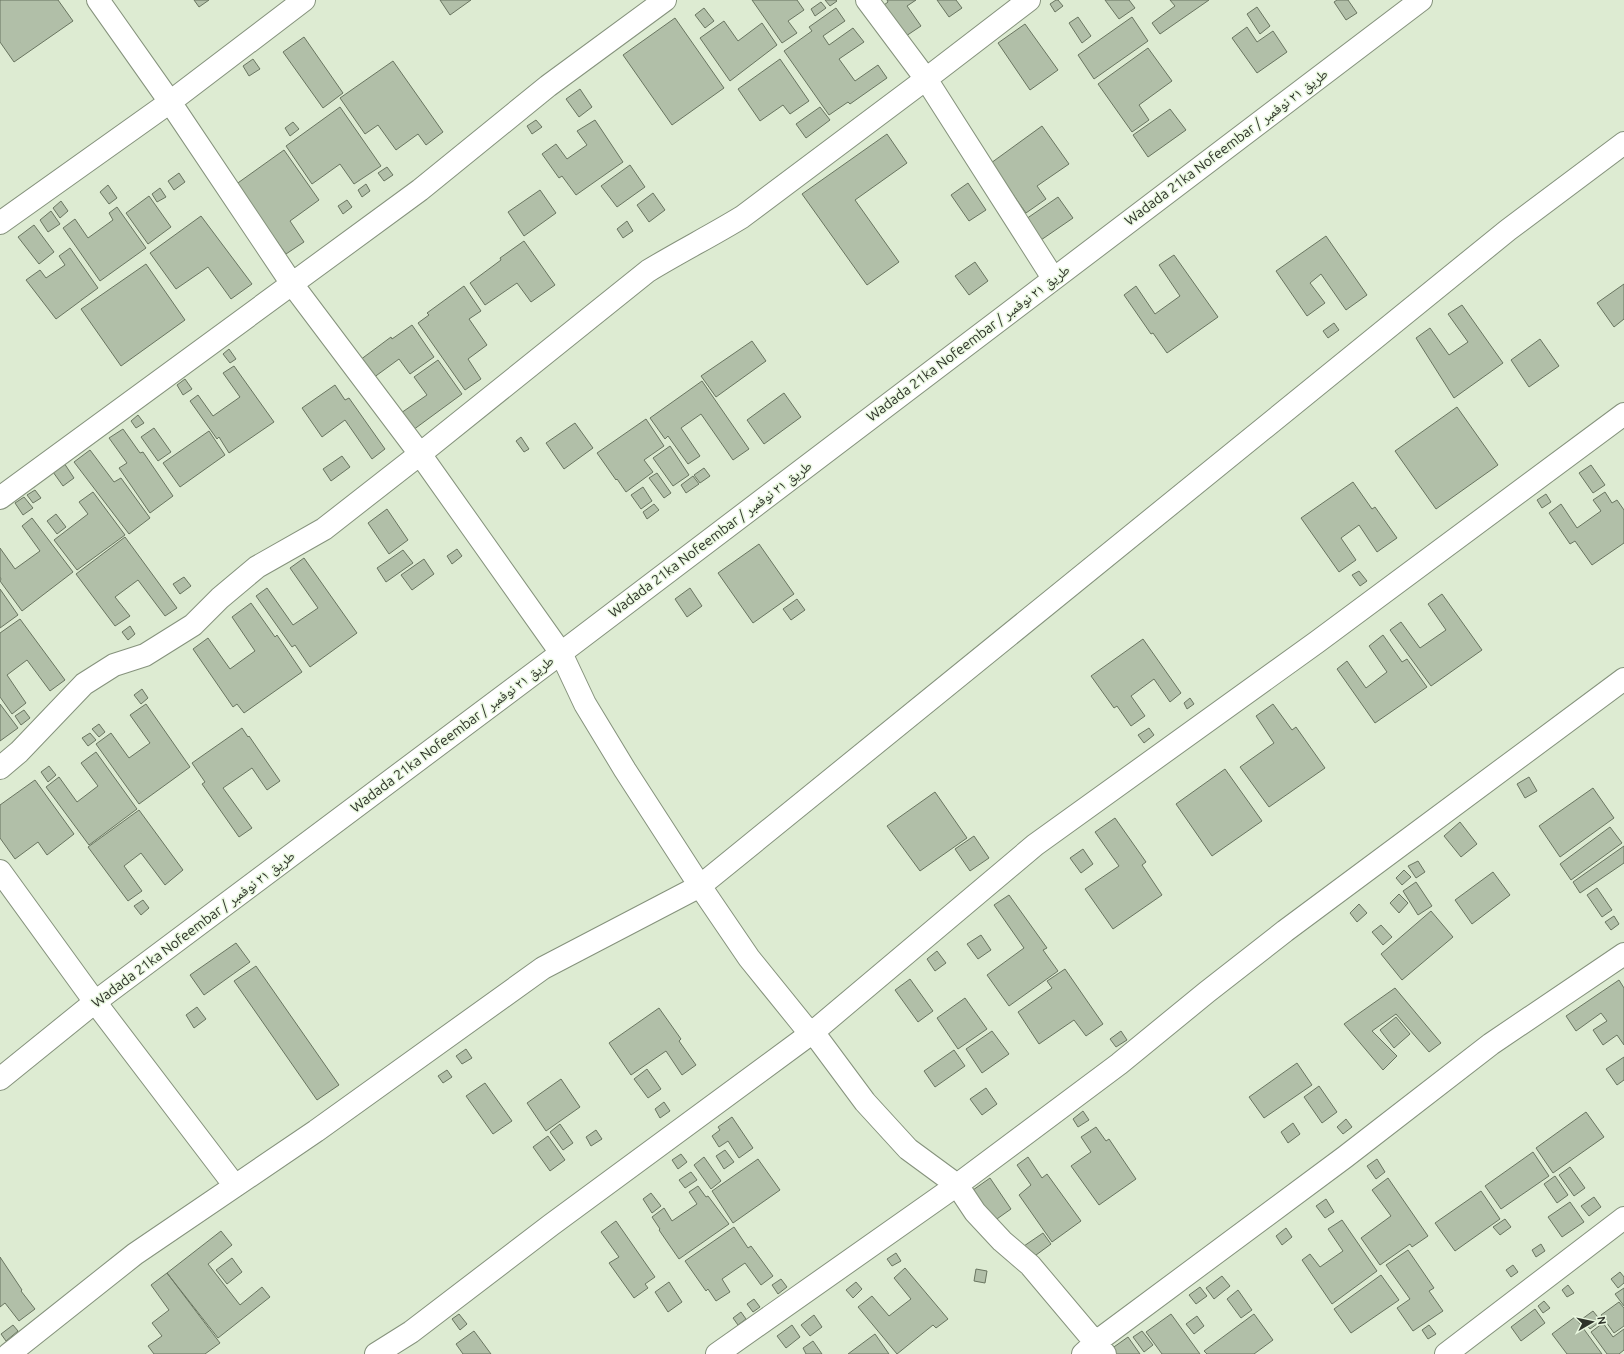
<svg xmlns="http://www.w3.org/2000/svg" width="1624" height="1354" font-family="Ubuntu,'Noto Naskh Arabic',sans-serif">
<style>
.building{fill:#b1bfa8;stroke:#697560}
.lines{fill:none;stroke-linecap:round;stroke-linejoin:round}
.street-casing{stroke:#85927c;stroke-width:24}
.secondary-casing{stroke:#85927c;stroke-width:24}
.street{stroke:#fff;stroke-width:22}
.secondary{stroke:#fff;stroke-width:22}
.labels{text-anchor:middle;stroke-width:3;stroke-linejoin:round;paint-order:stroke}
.street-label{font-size:14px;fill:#2e332a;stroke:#eaf8e0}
</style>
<rect width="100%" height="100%" fill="#ddebd2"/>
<!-- building -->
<path class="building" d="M0,0H58L73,21L14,62L0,42Z
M194,0H209L199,7Z
M440,0H471L450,15Z
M752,0H797L804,10L788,21L797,33L782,43Z
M825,0H836L837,1L830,6Z
M887,0H916L907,6L921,26L906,36L884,5L888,2Z
M937,0H956L962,8L949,17Z
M1056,0H1058L1063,6L1055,12L1050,4Z
M1105,0H1129L1135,8L1119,19Z
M1170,0H1209L1160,34L1152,23L1175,6Z
M1337,0H1348L1357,13L1346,20L1334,2Z
M821,2L826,8L815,16L811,9Z
M1257,7L1270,26L1260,34L1247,14Z
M704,8L714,21L705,28L695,15Z
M836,8L845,21L823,36L829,45L853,28L864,42L839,59L855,81L878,65L887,78L850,104L848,102L829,115L784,51L812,31L809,27Z
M1078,17L1091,36L1082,43L1069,23Z
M1132,17L1148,41L1094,79L1078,55Z
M675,18L724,88L672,125L623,55Z
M724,21L738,41L762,23L777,45L730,81L700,38Z
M1025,24L1058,70L1030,90L998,43Z
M1247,27L1257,42L1273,31L1287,52L1257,73L1232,38Z
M304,37L343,93L323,108L283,52Z
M1148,48L1172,81L1139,105L1149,120L1132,132L1098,84Z
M253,59L260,69L249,76L243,66Z
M780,59L809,101L790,114L783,105L760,121L738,89Z
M393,61L443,132L426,145L418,134L396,150L378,125L365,134L340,98Z
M580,89L592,107L579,117L566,99Z
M340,107L381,166L354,184L340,164L312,184L286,146Z
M820,107L830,120L806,138L796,124Z
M1170,109L1186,130L1148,157L1133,135Z
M536,120L542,127L532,134L527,126Z
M595,120L623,162L576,195L562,176L559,178L542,154L556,144L567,159L587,145L577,131Z
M293,122L299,129L290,136L285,128Z
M1042,126L1069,164L1037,186L1046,199L1026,213L991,163Z
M887,134L907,163L855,200L899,262L867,285L802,194Z
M284,150L319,200L290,221L304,242L286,254L271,233L270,235L235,185Z
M630,165L645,187L617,207L601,186Z
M387,167L393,175L384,181L378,173Z
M179,173L185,182L174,190L168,181Z
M968,183L986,210L969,221L951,195Z
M366,184L370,191L362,197L358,190Z
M108,185L117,198L109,204L100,192Z
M160,188L166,197L157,202L152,194Z
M540,190L556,213L524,236L508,212Z
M653,193L665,210L649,222L637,205Z
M149,196L171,227L148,244L126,213Z
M1058,197L1073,218L1041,240L1026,219Z
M347,200L352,207L343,214L338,206Z
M61,201L68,211L60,218L53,208Z
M117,207L146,248L100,281L63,228L75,219L88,238L113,220L109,213Z
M51,211L60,224L48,232L40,220Z
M201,216L252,284L231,299L208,267L176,289L150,253Z
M627,221L633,231L623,238L617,229Z
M34,225L54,252L39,264L18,237Z
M1326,236L1367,295L1346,310L1321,274L1310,283L1325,303L1307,316L1276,271Z
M524,241L555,285L531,302L517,283L485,305L470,283L501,260L500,258Z
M70,248L98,288L56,319L26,280L40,270L46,278L65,265L59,256Z
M1174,255L1218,317L1167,353L1153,333L1151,334L1124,295L1136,286L1155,314L1180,296L1159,265Z
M975,262L988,281L969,295L955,276Z
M146,264L185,320L121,366L81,309Z
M1624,284V319L1614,327L1597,303Z
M464,286L481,311L469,319L487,345L468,359L481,379L465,390L418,323L429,315L427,313Z
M1462,305L1503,363L1454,398L1416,338L1430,328L1449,355L1468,342L1448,314Z
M1334,323L1339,330L1328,338L1323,331Z
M412,325L434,357L410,374L399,359L373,378L360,360L391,337L392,339Z
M1540,339L1559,366L1529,387L1511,360Z
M752,341L766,361L716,397L701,376Z
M229,349L236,359L230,363L223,354Z
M438,360L462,394L413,430L401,413L427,395L414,377Z
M234,366L274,422L229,453L219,437L217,439L190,401L198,395L213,416L240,397L223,373Z
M185,379L192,389L183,395L177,385Z
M702,381L749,449L733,460L701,414L681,428L700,456L688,464L668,436L665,439L650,418Z
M335,385L345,400L349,398L385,449L372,459L345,420L322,437L302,408Z
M784,393L801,417L764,444L747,420Z
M1457,407L1498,465L1436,509L1395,451Z
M138,415L144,423L136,428L131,421Z
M646,419L664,446L644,460L653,472L626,492L617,479L616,480L597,453Z
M575,423L593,448L564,469L546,443Z
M154,428L171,452L158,461L141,437Z
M123,429L140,453L143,452L173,496L150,513L119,468L127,463L109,438Z
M209,431L225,455L180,487L163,463Z
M521,437L529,449L524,452L516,441Z
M670,446L689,475L673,486L653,458Z
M90,450L114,482L121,478L150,518L129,534L74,462Z
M342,456L350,467L331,481L323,469Z
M64,463L74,478L63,486L53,472Z
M1591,465L1605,485L1593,493L1579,473Z
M704,468L710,476L700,483L694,475Z
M657,473L671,493L664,498L649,478Z
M693,476L699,484L686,493L681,485Z
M1353,482L1372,509L1375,507L1397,538L1377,552L1359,525L1341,538L1356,560L1339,572L1301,518Z
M643,487L652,501L641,509L631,495Z
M35,490L41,498L33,503L27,495Z
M93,492L125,535L77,570L54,540L88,514L79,502Z
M1605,492L1612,503L1617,500L1624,510V543L1592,565L1575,541L1570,544L1549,513L1561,504L1577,528L1601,511L1593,500Z
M1546,494L1551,502L1542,508L1537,500Z
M24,497L33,508L23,515L15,503Z
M654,504L659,510L647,519L643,512Z
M387,509L408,540L389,554L368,523Z
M56,514L66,527L57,534L47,521Z
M32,518L73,572L22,611L0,581L1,579L0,577V548L15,569L40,551L22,526Z
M125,537L177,608L165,616L138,580L115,597L130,616L115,626L76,574Z
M759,544L794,594L753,623L718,573Z
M457,549L462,556L452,564L447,556Z
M403,550L413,563L386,582L377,568Z
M304,558L357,633L310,667L295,645L292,647L256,596L267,588L293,625L318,608L290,568Z
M424,559L434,574L412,590L401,575Z
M1359,571L1367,581L1360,586L1352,575Z
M184,577L191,586L180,594L173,584Z
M690,588L702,606L687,617L675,599Z
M0,589L18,615L0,628Z
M1442,594L1482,650L1431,686L1390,630L1401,622L1420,648L1446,630L1428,604Z
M797,599L805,610L791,620L783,609Z
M251,603L275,637L277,635L302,672L244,713L237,704L233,707L193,649L208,638L230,669L255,651L232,617Z
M20,619L65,680L50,691L27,660L7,675L26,703L12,714L0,697V633Z
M130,626L135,634L128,640L122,632Z
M1383,635L1402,662L1407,659L1427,687L1375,723L1337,669L1347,661L1366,688L1387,672L1369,646Z
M1143,639L1181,693L1170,702L1154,679L1131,696L1145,716L1131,726L1117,706L1114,708L1091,676Z
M142,689L148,698L141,704L134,695Z
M1190,698L1194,704L1187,709L1184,703Z
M0,704L18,728L0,741Z
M146,704L190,767L139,804L96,744L111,733L129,758L150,743L130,715Z
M1273,704L1292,730L1296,727L1325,768L1269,807L1240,767L1274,743L1256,716Z
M24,710L30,718L21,725L15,716Z
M99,724L105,732L99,737L92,729Z
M242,728L248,737L249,736L280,781L267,790L252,768L223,788L252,828L239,837L202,784L205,782L192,763Z
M1149,728L1154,735L1144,743L1138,735Z
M90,733L96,740L88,746L82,738Z
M96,752L137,809L89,845L46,787L59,777L77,802L98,786L81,763Z
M49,766L56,775L48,782L41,772Z
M1225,769L1262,821L1212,856L1176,804Z
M1529,777L1537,791L1525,798L1517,784Z
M35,780L74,834L47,855L38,842L15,859L0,838V805Z
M1593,788L1614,818L1560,857L1539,826Z
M935,792L967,838L920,871L887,826Z
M139,810L183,870L165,885L141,853L124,866L142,891L128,901L88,847Z
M1115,818L1146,862L1142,865L1162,895L1113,929L1085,889L1119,866L1095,832Z
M1460,822L1477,844L1461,857L1444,836Z
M1610,827L1622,843L1571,880L1560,864Z
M974,836L989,858L970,871L955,849Z
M1624,846V863L1580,893L1573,882Z
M1083,849L1093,864L1081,873L1070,858Z
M1418,861L1425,872L1416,878L1408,866Z
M1404,870L1411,877L1402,885L1396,878Z
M1493,872L1510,895L1472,924L1455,900Z
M1416,882L1432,906L1418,915L1403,891Z
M1597,888L1612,910L1602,917L1587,895Z
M1399,894L1408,903L1399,913L1390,903Z
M1009,895L1047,948L1043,950L1058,971L1009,1006L987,975L1024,948L994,905Z
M143,900L149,908L141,915L134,906Z
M1359,904L1367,913L1357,922L1350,913Z
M1431,911L1453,937L1402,980L1381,954Z
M1614,916L1619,924L1611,930L1605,922Z
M1381,925L1392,937L1383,945L1372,932Z
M981,935L991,950L978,959L967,944Z
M236,943L250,962L204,995L190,975Z
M937,951L946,963L935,971L927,959Z
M256,966L339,1085L317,1100L234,981Z
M1065,969L1103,1024L1086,1036L1074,1020L1039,1044L1018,1012L1052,988L1047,981Z
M910,979L933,1011L918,1022L895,990Z
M1619,980L1624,988V1045L1617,1035L1603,1045L1593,1030L1607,1021L1601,1013L1576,1031L1566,1016Z
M1395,988L1441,1043L1429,1052L1396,1014L1372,1031L1397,1056L1383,1070L1344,1024Z
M965,998L987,1029L958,1049L937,1018Z
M197,1007L206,1019L194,1028L186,1015Z
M659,1008L681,1039L679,1041L696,1065L682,1075L666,1051L631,1075L609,1043Z
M1396,1017L1410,1034L1394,1048L1380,1030Z
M992,1031L1009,1054L982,1073L966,1049Z
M1121,1031L1127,1040L1116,1047L1110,1039Z
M466,1049L472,1058L462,1064L456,1056Z
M954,1050L965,1066L935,1087L924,1071Z
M1624,1057V1080L1617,1085L1606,1069Z
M1297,1063L1312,1085L1264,1118L1249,1097Z
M647,1069L661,1089L648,1098L634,1079Z
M447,1070L452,1077L443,1083L438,1076Z
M561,1079L580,1107L546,1131L527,1103Z
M485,1083L512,1121L493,1134L466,1096Z
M1319,1086L1337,1112L1322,1123L1304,1097Z
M986,1088L997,1104L982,1115L970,1099Z
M664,1102L670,1111L660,1118L655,1109Z
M1083,1111L1089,1120L1078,1127L1073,1119Z
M1586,1112L1604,1137L1553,1173L1536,1148Z
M732,1117L753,1148L739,1158L728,1141L719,1147L712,1136L720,1130L718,1127Z
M1346,1119L1352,1127L1343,1134L1337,1127Z
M1293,1123L1300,1134L1288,1143L1281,1132Z
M560,1124L573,1143L563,1150L550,1132Z
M1096,1127L1106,1141L1109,1139L1136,1179L1099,1205L1071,1166L1091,1152L1081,1137Z
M596,1130L602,1139L591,1146L586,1137Z
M548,1136L565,1160L550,1171L533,1147Z
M725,1150L734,1162L724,1169L716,1156Z
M1533,1152L1549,1176L1501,1209L1485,1186Z
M681,1154L687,1162L678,1169L672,1160Z
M704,1157L721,1181L711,1189L694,1165Z
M1028,1157L1042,1178L1047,1174L1081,1221L1052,1242L1019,1195L1031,1185L1017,1165Z
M758,1159L780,1190L733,1223L712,1191Z
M1377,1159L1385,1172L1376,1179L1367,1166Z
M1570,1167L1585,1188L1574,1196L1559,1175Z
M691,1172L697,1180L685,1188L679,1180Z
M1555,1176L1568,1195L1557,1203L1544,1184Z
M990,1178L1011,1209L994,1221L973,1190Z
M1388,1178L1428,1236L1412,1247L1410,1244L1380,1265L1361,1238L1391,1216L1372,1190Z
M698,1186L706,1197L708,1196L729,1224L679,1259L659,1230L660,1229L652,1217L664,1208L672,1221L697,1204L689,1192Z
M1481,1191L1500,1219L1455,1251L1435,1223Z
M651,1193L661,1206L652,1213L643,1199Z
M1594,1197L1601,1207L1589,1216L1581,1206Z
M1326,1199L1334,1212L1325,1218L1316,1206Z
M1570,1202L1584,1222L1562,1237L1548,1217Z
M1505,1219L1511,1227L1500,1235L1493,1227Z
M1342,1220L1377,1271L1332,1304L1302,1260L1310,1254L1320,1267L1343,1251L1328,1229Z
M616,1221L655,1277L645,1284L648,1288L634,1298L609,1263L619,1257L601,1232Z
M734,1227L748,1248L751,1246L773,1276L761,1285L745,1263L722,1279L730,1292L716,1301L708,1289L706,1291L685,1261Z
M1286,1228L1292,1237L1282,1245L1276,1236Z
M221,1231L232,1245L208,1264L240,1305L262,1287L270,1297L218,1338L167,1273Z
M1043,1233L1051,1244L1032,1258L1024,1246Z
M1541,1244L1545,1251L1536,1257L1532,1250Z
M1408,1250L1434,1288L1429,1291L1443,1311L1413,1331L1397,1308L1410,1299L1386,1265Z
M896,1253L901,1261L892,1266L887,1259Z
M0,1257L22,1290L21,1291L35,1309L19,1321L5,1303L0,1307Z
M232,1258L242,1272L227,1284L216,1270Z
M1513,1265L1518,1272L1511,1277L1506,1270Z
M905,1268L948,1319L936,1328L933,1325L897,1354L858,1307L872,1296L889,1316L911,1299L894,1278Z
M976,1269L987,1271L985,1283L974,1281Z
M1620,1272L1624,1277V1283L1618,1288L1611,1279Z
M167,1273L220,1343L205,1354H154L148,1346L162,1336L152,1323L169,1310L151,1285Z
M1381,1275L1399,1300L1351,1333L1334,1309Z
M1222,1276L1230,1286L1214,1299L1206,1288Z
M781,1279L787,1287L778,1294L772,1285Z
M669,1282L682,1302L668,1312L655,1292Z
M856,1282L862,1289L853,1298L846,1290Z
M1568,1285L1574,1293L1567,1297L1562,1290Z
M1200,1287L1207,1296L1196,1304L1189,1295Z
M1624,1288V1306L1615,1294Z
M1238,1290L1252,1310L1241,1318L1227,1299Z
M754,1299L760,1307L753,1312L747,1304Z
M1544,1301L1550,1308L1543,1313L1538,1306Z
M1619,1302L1624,1308V1326L1614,1333L1601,1315Z
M1535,1309L1545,1323L1521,1341L1511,1327Z
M1593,1311L1601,1321L1590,1329L1582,1319Z
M741,1312L746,1319L738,1325L733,1318Z
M459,1314L467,1324L460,1330L452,1319Z
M1171,1314L1200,1354H1162L1146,1332Z
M1254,1314L1273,1340L1254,1354H1207L1204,1351Z
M814,1315L822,1327L810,1336L801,1325Z
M1197,1316L1204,1326L1194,1334L1186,1324Z
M1575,1317L1602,1354H1567L1552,1334Z
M1603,1323L1613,1337L1624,1329V1350L1619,1354H1607L1591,1332Z
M13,1325L18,1331L6,1341L1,1334Z
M792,1325L800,1337L786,1348L777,1336Z
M1429,1325L1436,1334L1428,1339L1422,1330Z
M474,1331L491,1354H463L456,1344Z
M1142,1331L1153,1345L1144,1352L1133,1337Z
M875,1334L889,1354H848Z
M1128,1337L1140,1354H1115L1111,1349Z
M813,1341L822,1354H806L803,1348Z"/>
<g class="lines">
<!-- street casing -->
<g class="street-casing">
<path id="street" d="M867,0L926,79L1053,278
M0,223L170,102L304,0
M0,498L420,190L548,86L665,0
M0,768L19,752L84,684L114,665L145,655L193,625L220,598L257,567L324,529L420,454L648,271C679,252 711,236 742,217L926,79L1029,0
M0,871L95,1002L235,1186
M9,1354L135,1254L316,1131L543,968L700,886L625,770L585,704L561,653L420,454L292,284L170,102L98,0
M376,1354L411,1332L551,1225L813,1032L1035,845L1317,642L1624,414
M717,1354L957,1185L1119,1064L1207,992L1285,931L1624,679
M1083,1354L1096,1342L1345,1157L1491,1044L1624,954
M1105,1354L1030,1265L1002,1241L975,1212L957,1185L908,1149L865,1102L813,1032L804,1026L749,958L700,886L1508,230L1624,143
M1446,1354L1624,1218"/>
</g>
<!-- secondary casing -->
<g class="secondary-casing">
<path id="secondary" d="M0,1079L95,1002L561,653L1421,0"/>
</g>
<!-- street -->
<use href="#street" class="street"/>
<!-- secondary -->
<use href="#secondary" class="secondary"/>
</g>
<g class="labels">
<!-- street labels -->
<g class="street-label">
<text transform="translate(1226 147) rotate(-37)" y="5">Wadada 21ka Nofeembar / طريق ٢١ نوفمبر</text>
<text transform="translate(968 343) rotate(-37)" y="5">Wadada 21ka Nofeembar / طريق ٢١ نوفمبر</text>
<text transform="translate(710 539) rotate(-37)" y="5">Wadada 21ka Nofeembar / طريق ٢١ نوفمبر</text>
<text transform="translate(452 734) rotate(-37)" y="5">Wadada 21ka Nofeembar / طريق ٢١ نوفمبر</text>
<text transform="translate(193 929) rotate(-37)" y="5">Wadada 21ka Nofeembar / طريق ٢١ نوفمبر</text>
</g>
</g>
<!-- north arrow -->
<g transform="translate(1592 1322) rotate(81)" stroke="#eaf8e0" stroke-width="3" paint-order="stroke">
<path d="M0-3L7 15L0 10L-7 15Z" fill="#2e332a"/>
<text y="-6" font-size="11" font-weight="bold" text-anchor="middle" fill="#2e332a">N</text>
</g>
</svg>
